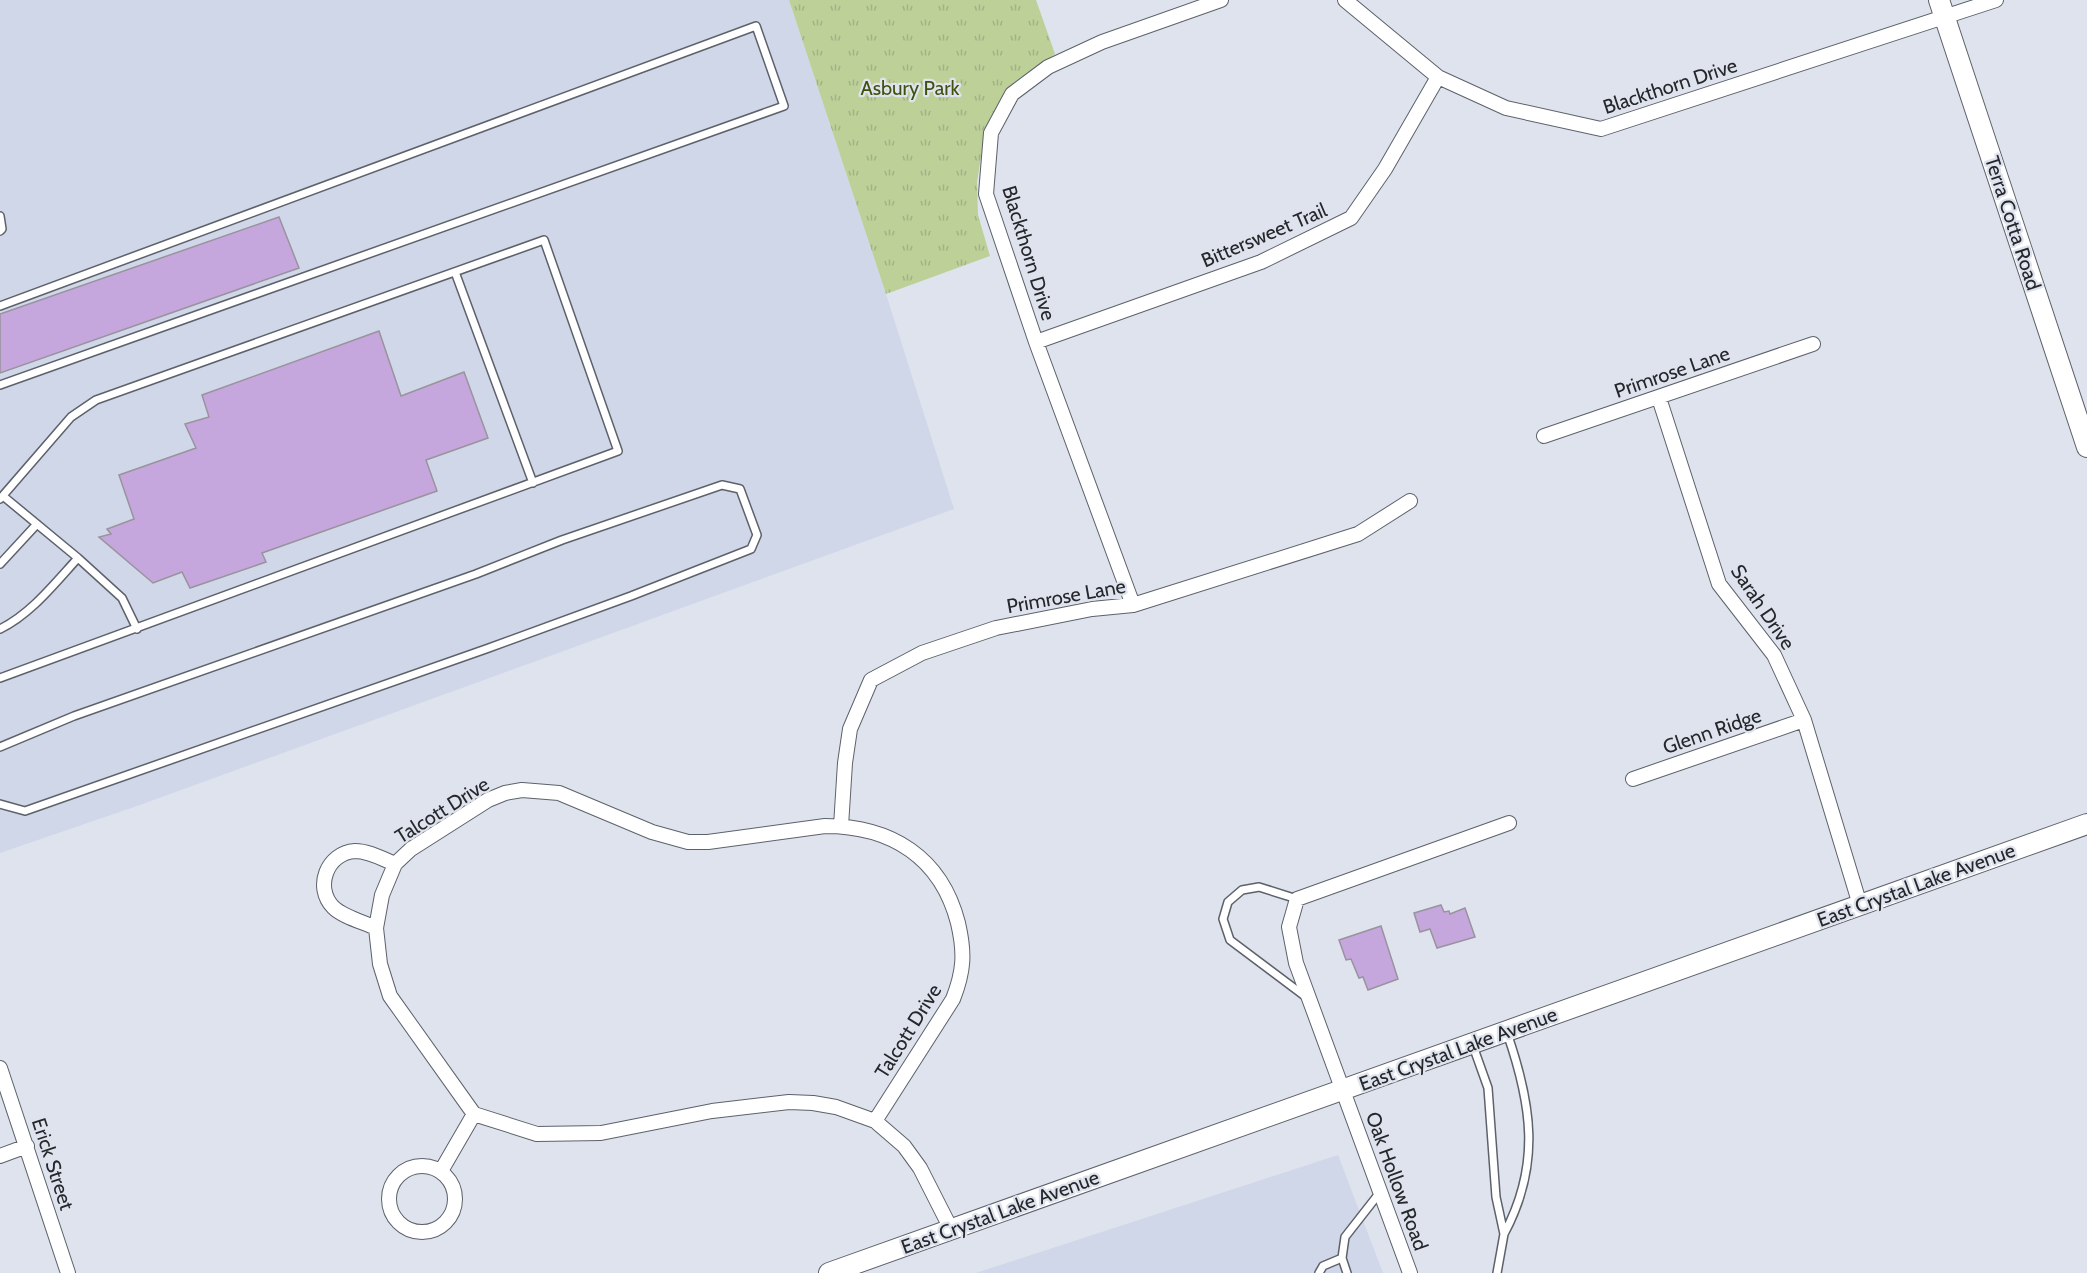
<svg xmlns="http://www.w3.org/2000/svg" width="2087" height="1273" font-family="Cabin,sans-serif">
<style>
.built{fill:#d0d7e8}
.park{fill:url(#park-tufts)}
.building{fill:#c5a7de;stroke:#98939c;stroke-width:1.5}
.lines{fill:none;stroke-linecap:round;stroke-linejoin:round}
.lane-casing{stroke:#5d616a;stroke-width:10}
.street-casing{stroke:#5d616a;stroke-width:16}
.secondary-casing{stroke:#5d616a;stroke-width:22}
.lane{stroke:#fff;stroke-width:7}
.street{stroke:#fff;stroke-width:14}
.secondary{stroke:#fff;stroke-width:20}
.labels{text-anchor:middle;stroke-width:4.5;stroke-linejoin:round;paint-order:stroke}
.street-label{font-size:20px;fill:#25272b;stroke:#dee3ee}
.park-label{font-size:20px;fill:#3f510e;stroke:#dee3ee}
</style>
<defs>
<pattern id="park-tufts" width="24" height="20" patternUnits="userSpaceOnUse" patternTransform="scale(1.5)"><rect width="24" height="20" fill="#bdd098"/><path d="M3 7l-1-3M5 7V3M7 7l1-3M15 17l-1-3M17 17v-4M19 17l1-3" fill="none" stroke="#a2b383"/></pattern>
</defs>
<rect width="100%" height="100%" fill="#dee3ee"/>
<!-- built -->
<path class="built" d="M0,0H789L886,294L954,509L137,806L0,853Z
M1338,1155L1383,1273H976Z"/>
<!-- park -->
<path class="park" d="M789,0H1036L1055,54L1008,92L985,131L977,182L978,215L990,256L886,294Z"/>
<!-- building -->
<path class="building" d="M279,217L299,268L0,373V314Z
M379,331L401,396L464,372L488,438L426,460L437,491L262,553L266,562L190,588L182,572L153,583L99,537L111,534L107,529L134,519L119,475L196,448L185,424L209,417L202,395Z
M1441,905L1444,912L1449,911L1450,914L1465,908L1475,937L1437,948L1430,929L1420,932L1414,913Z
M1381,926L1398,979L1368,990L1363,977L1359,978L1351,959L1346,960L1339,940Z"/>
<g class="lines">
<!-- lane casing -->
<g class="lane-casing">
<path id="lane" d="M0,216L2,229L0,231
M455,272L533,483
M0,306L756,26L784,106L0,385
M3,496L78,558L122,598L137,629
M0,499L71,417L96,400L544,240L618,451L0,678
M0,564L37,524
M0,629C31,614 55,583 78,558
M0,747L74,716L476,574L562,540L722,485L740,489L757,535L751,549L631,596L486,649L25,811L0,804
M1297,899L1259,887L1242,890L1228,902L1223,919L1230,940L1306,997
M1473,1046L1488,1088L1496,1197L1504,1234C1541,1165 1532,1105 1507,1033
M1319,1273L1323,1266L1342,1258
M1347,1273L1342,1258L1345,1237L1381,1191
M1497,1273L1504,1234"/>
</g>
<!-- street casing -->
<g class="street-casing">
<path id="street" d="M1345,0L1438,77L1506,108L1601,129L1996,0
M1036,342L1261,262L1351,218L1385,169L1438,77
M1659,398L1719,584L1774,655L1804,720L1860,905
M1544,436L1813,344
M1133,605L1036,342L986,194L991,133L1012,94L1048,67L1102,42L1221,0
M1633,779L1804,720
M841,826L845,763L850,729L871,680L922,653L996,628L1092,609L1133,605L1358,534L1410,501
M376,928C363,922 343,917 333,907C314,887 327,853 355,851C369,851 383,859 395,864
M0,1068L68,1273
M875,1121L953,999C964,971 965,953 958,923C941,857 891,826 825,826L708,842H688L652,832L559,793L522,790L505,793L488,800L411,849L395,864L382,895L376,928L380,964L390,996L474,1114L537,1134L601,1133L712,1111L789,1102L813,1103L836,1107L875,1121L904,1146L920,1168L951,1229
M0,1156L27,1146
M389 1199a33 33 0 1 1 66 0a33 33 0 1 1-66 0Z
M441,1171L474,1114
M1410,1273L1296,963L1289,927L1297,899L1509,823"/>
</g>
<!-- secondary casing -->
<g class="secondary-casing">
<path id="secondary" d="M1939,0L2087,447
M829,1273L2087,824"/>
</g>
<!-- lane -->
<use href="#lane" class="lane"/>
<!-- street -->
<use href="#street" class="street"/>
<!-- secondary -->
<use href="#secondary" class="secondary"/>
</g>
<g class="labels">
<!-- street labels -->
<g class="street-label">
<text transform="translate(1670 86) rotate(-18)" y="7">Blackthorn Drive</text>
<text transform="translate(2013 223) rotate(72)" y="7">Terra Cotta Road</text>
<text transform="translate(1264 235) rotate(-23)" y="7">Bittersweet Trail</text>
<text transform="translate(1029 253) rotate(73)" y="7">Blackthorn Drive</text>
<text transform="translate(1672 372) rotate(-19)" y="7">Primrose Lane</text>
<text transform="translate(1066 596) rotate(-10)" y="7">Primrose Lane</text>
<text transform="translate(1763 607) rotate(56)" y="7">Sarah Drive</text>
<text transform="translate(1712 731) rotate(-19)" y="7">Glenn Ridge</text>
<text transform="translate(442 810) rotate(-32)" y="7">Talcott Drive</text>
<text transform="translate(1916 885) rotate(-20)" y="7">East Crystal Lake Avenue</text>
<text transform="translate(908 1031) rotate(-58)" y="7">Talcott Drive</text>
<text transform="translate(1458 1049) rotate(-20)" y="7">East Crystal Lake Avenue</text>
<text transform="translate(53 1164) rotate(72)" y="7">Erick Street</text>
<text transform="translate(1397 1181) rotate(70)" y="7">Oak Hollow Road</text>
<text transform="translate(1000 1212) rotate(-20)" y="7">East Crystal Lake Avenue</text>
</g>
<!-- park labels -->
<g class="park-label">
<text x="910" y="95">Asbury Park</text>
</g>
</g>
</svg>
